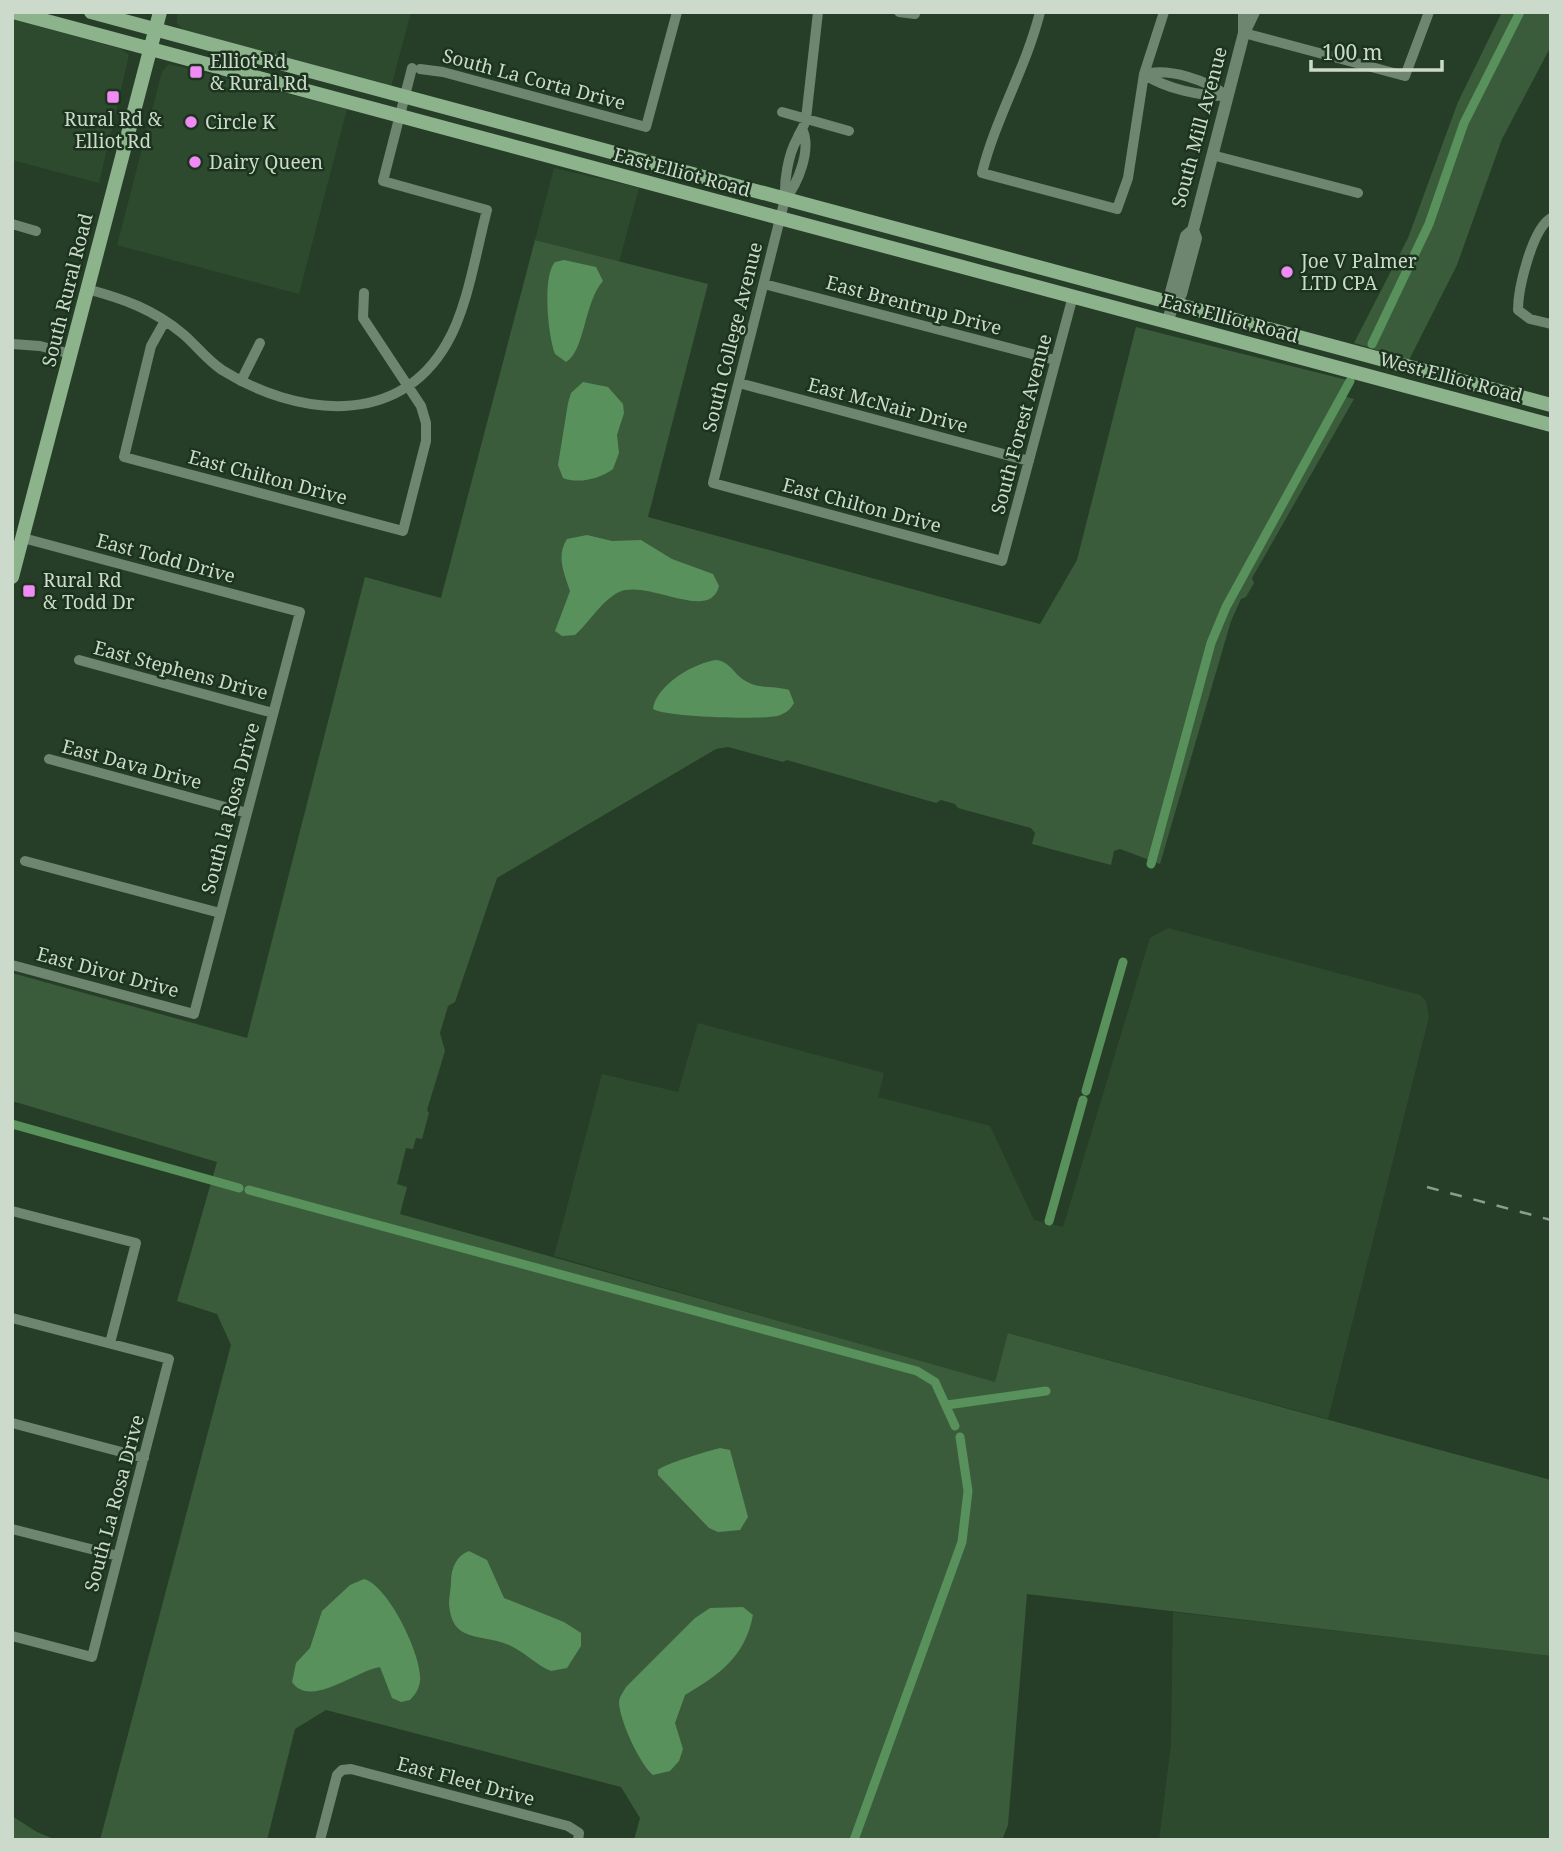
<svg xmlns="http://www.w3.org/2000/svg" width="1563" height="1852" font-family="'Noto Serif',serif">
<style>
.built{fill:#2d4a2f}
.green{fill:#3a5c3b}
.water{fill:#58915b}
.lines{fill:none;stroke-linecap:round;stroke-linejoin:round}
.canal{stroke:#58915b;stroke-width:9}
.minor{stroke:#6e866f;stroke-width:10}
.tertiary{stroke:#6e866f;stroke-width:12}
.secondary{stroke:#8db38d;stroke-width:14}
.rail{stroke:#8b9d8c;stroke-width:2.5;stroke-dasharray:12 12;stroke-linecap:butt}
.poi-dot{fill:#f08bf5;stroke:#1c331d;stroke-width:2.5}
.labels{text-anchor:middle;stroke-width:5;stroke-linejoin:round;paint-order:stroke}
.poi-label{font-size:19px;fill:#ccdacc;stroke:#1c331d;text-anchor:start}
.street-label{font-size:19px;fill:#ccdacc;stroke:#1c331d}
</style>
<rect width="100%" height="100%" fill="#263e27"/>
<!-- built -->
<path class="built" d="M177,12H411L391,87L183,30L177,23Z
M12,19L121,49L129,55L99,183L12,160Z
M169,64L347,109L299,294L117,245L162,72Z
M554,168L639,188L619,262L535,240Z
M1168,928L1420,995L1426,1001L1429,1017L1328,1419L1009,1333L995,1383L554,1256L602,1074L678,1092L698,1023L884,1073L878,1097L990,1126L1034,1220L1063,1227L1150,938Z
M1173,1612L1551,1656V1840H1159L1171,1744Z"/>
<!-- green -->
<path class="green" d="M1502,12H1551V46L1502,139L1457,265L1409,360L1354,343L1408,238L1458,102Z
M535,240L708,284L648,517L1040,624L1077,560L1136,327L1347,380L1339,395L1354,399L1252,578L1254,583L1246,597L1241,599L1231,621L1160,864L1120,849L1114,851L1111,865L1032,844L1035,833L1031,828L958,808L955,804L941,800L936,803L787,760L783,762L728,747L716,749L497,878L455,1002L448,1006L440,1033L445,1051L427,1110L429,1113L422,1139L416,1138L413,1149L406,1148L397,1184L407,1187L400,1214L995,1382L1008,1333L1551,1480V1656L1027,1594L1008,1825L1002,1840H634L640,1818L621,1787L326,1710L295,1729L267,1840H100L231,1345L217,1314L177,1301L217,1162L12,1101V973L247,1038L365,577L441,598Z
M12,1816L37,1832L56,1840H12Z"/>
<!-- water -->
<path class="water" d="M564,260L596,267L603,281C584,302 585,351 566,362L555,354C548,336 542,276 555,262Z
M583,382L608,387L623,404L624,413L617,435L619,453L613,469C600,479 578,484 563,478L558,465L568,403L571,393Z
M587,535L612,541L641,540L672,559L713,574L719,586C710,623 648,579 619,592C601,601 590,622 575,635L562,636L555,631L570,591C564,573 556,556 567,539Z
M717,660C730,662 734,674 744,680C759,690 773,685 789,690L794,703C790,710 785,714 777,716C759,720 665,717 653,709C656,685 695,662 717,660Z
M720,1448L730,1450L748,1517L740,1530L718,1532L709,1528L658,1475V1470C664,1464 708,1451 720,1448Z
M469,1551L487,1560L504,1598L564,1622L581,1633V1646L567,1668L551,1671C536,1665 525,1652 509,1645C482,1633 451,1644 449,1603C449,1596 451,1589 451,1581C451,1568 457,1555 469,1551Z
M364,1579C388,1585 423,1657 420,1681C419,1689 415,1695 410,1700L401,1702L392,1698L380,1667C357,1670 310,1709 292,1682L296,1663L310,1648L322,1611L350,1585Z
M743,1607L753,1615C745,1657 719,1675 685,1695L675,1723L683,1749L679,1761L670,1771L653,1775C640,1765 619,1719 619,1702C619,1697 624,1691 626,1687L695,1618L710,1608Z"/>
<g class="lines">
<!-- canal -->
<path class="canal" d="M1372,344L1429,224L1464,123L1520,12
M1151,864L1211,643L1226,607L1350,381
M1086,1091L1123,962
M12,1124L239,1188
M249,1190L917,1371L935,1382L955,1426
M1049,1221L1083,1100
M947,1405L1046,1391
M854,1840L962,1542L968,1491L960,1437"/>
<!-- minor -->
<path class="minor" d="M818,12L806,119C804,128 800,131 797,139C788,155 784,181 785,199L713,483L1002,561L1073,296
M899,12L915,14
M1040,12C1026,68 996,117 982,173L1117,209L1128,178L1144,74L1164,12
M1244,33L1405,76L1429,12
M420,69L443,72L646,127L677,12
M1144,74C1170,68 1207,80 1227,96
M1144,74C1166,89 1200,96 1227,96
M782,112L849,131
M1212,155L1358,193
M785,199C798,184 811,150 803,131
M1551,218C1532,229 1518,289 1518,310L1530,319L1551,324
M12,224L36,231
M764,284L1055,360
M87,289C124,299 153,309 183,334C196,345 207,360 222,370C296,416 398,429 447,343C468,307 476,251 487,210L383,181L412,68
M165,321L151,346L124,457L403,531L426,441V423L421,406L363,318L364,293
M12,344L40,346L71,354
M241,381L260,343
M739,383L1029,461
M79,660L273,713
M49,759L247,813
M25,861L220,913
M12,965L194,1014L300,612L23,538
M12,1211L136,1243L110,1343
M12,1318L169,1359L92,1657L12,1636
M12,1423L144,1458
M12,1529L118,1556
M320,1840L337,1775L342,1770L351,1769L568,1826L579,1833L578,1840"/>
<!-- tertiary -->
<path class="tertiary" d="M1244,33L1254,12
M1173,303L1181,294L1196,238L1193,230
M1168,321L1173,303L1171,292L1186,236L1193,230L1244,33V12"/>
<!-- secondary -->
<path class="secondary" d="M13,12L1551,425
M91,12L1551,405
M12,577L160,12"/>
<!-- rail -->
<path class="rail" d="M1427,1187L1551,1220
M1551,1840V1839"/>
</g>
<!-- markers -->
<g class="poi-dot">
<rect x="189" y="65" width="14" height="14" rx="3.5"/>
<rect x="106" y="90" width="14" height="14" rx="3.5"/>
<circle cx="191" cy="122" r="7"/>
<circle cx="195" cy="162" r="7"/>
<circle cx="1287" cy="272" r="7"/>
<rect x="22" y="584" width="14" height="14" rx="3.5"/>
</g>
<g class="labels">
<!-- poi labels -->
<g class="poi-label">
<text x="210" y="68">Elliot Rd<tspan x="210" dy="22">&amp; Rural Rd</tspan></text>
<text x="113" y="126" text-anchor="middle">Rural Rd &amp;<tspan x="113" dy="22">Elliot Rd</tspan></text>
<text x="205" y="129">Circle K</text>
<text x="209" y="169">Dairy Queen</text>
<text x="1301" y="268">Joe V Palmer<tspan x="1301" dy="22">LTD CPA</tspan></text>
<text x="43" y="587">Rural Rd<tspan x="43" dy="22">&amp; Todd Dr</tspan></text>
</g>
<!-- street labels -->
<g class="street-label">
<text transform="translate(534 79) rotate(15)" y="7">South La Corta Drive</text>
<text transform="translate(1199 127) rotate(-75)" y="7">South Mill Avenue</text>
<text transform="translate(682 172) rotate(15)" y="7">East Elliot Road</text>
<text transform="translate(67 290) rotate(-76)" y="7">South Rural Road</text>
<text transform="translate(914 305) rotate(15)" y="7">East Brentrup Drive</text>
<text transform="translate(1230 318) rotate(15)" y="7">East Elliot Road</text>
<text transform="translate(732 337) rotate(-76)" y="7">South College Avenue</text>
<text transform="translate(1451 377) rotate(15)" y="7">West Elliot Road</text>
<text transform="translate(888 405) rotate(15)" y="7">East McNair Drive</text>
<text transform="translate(1021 424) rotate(-75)" y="7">South Forest Avenue</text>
<text transform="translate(268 477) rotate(15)" y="7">East Chilton Drive</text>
<text transform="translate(862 505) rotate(15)" y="7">East Chilton Drive</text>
<text transform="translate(166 558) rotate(15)" y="7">East Todd Drive</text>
<text transform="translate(181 670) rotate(15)" y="7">East Stephens Drive</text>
<text transform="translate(132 764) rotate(15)" y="7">East Dava Drive</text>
<text transform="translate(230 808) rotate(-75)" y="7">South la Rosa Drive</text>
<text transform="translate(108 972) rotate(15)" y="7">East Divot Drive</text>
<text transform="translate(114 1503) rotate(-75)" y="7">South La Rosa Drive</text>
<text transform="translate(466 1781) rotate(15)" y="7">East Fleet Drive</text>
</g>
</g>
<!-- border -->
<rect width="1563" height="1852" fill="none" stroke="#ccdacc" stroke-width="28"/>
<!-- scale -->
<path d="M1311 60v10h131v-10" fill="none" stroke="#ccdacc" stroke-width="3.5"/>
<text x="1322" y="60" font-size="21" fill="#ccdacc" stroke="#1c331d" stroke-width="5" paint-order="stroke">100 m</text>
</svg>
